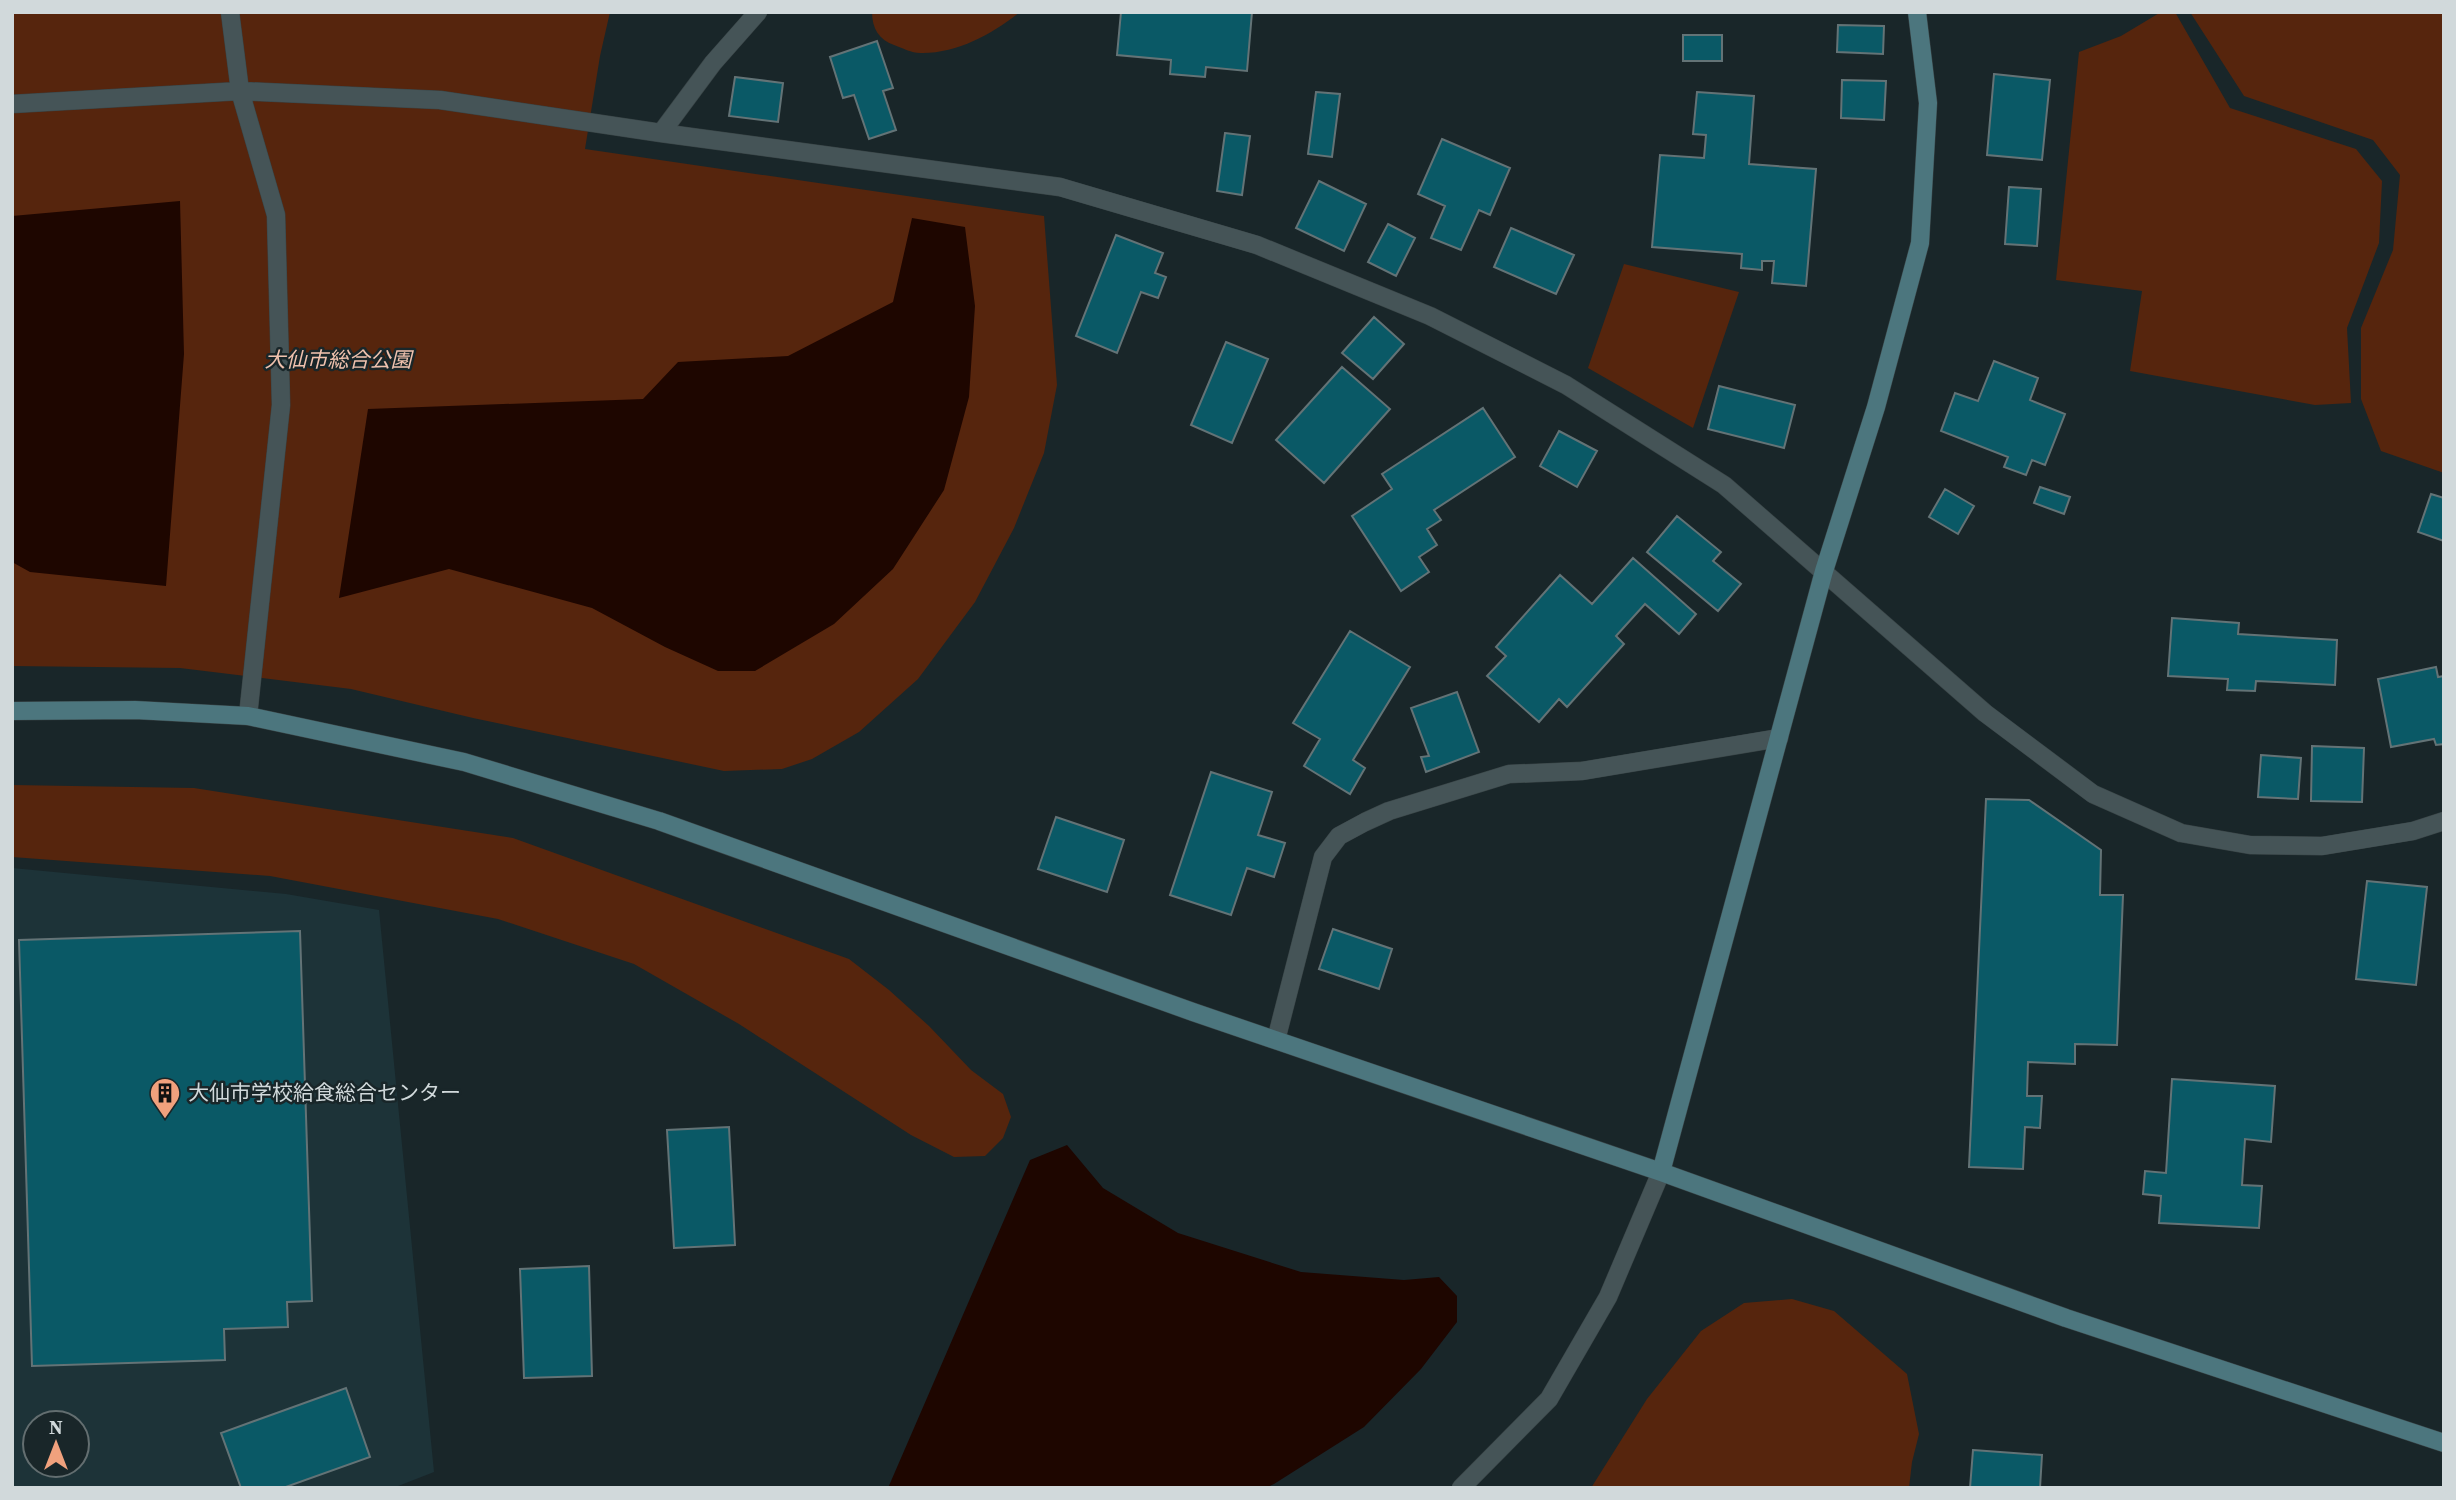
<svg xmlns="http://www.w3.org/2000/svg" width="2456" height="1500" font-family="'Source Serif 4','Noto Sans JP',serif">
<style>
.built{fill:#1d3338;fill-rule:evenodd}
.green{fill:#56250d}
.water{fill:#1e0600}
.building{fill:#0a5966;stroke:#637376;stroke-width:2}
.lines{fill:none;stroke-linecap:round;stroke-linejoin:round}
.street-casing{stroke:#394446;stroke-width:19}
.secondary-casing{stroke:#394446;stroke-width:19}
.street{stroke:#455457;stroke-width:18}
.secondary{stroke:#4c767e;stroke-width:18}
.labels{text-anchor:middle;stroke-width:5;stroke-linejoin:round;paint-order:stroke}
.park-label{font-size:21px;font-style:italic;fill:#f0c2ae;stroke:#192629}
.poi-label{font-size:21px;fill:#d1d9db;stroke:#192629;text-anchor:start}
</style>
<rect width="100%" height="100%" fill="#192629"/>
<!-- built -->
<path class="built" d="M12,868L286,894L379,910L434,1472L393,1488H12ZM35,1423H77V1465H35Z"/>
<!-- green -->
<path class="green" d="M12,12H610L600,56L585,149L1044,216L1057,385L1044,453L1014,528L975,602L918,679L859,732L812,759L782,769L724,771L473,718L351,689L180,668L12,666Z
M872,12H1020C992,34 957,54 920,53C912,53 902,48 894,45C879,40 872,28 872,12Z
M2161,12H2175L2230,108L2356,149L2382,181L2379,243L2347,328L2351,403L2315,405L2130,371L2142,291L2056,280L2079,52L2121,36Z
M2190,12H2444V473L2381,451L2361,399V328L2393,250L2400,175L2373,140L2244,96Z
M1624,264L1739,292L1693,428L1588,368Z
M12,785L194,788L513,838L849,959L889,990L929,1026L971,1070L1003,1094L1011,1117L1003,1138L985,1156L954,1157L911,1135L739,1024L634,964L498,919L270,876L12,857Z
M1792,1299L1834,1311L1907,1374L1919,1434L1912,1462L1909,1488H1591L1647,1399L1701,1331L1744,1303Z"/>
<!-- water -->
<path class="water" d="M180,201L184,354L166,586L30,572L12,562V216Z
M912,218L965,227L975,306L969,397L944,490L893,569L834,624L755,671H718L665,647L592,608L449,569L339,598L368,409L643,399L678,362L788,356L893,302Z
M1067,1145L1103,1188L1178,1233L1301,1272L1404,1280L1439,1277L1457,1296V1322L1421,1369L1364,1427L1274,1484L1265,1488H888L1030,1160Z"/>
<!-- building -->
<path class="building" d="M1121,12H1252L1247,71L1206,67L1205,77L1170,74L1171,60L1117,55Z
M1838,25L1884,26L1883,54L1837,52Z
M1683,35H1722V61H1683Z
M877,41L893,88L883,91L896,130L869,139L854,95L843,98L830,57Z
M1994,74L2050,80L2042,160L1987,155Z
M735,77L783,83L778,122L729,116Z
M1842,80L1886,81L1884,120L1841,118Z
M1316,92L1340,94L1332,157L1308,154Z
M1697,92L1754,96L1749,164L1816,169L1806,286L1772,283L1774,261H1762V270L1741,268L1742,254L1652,247L1660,155L1704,158L1706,135L1693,134Z
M1225,133L1250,136L1242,195L1217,191Z
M1442,139L1510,168L1490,215L1479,210L1461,250L1431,238L1445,206L1418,194Z
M1319,181L1366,204L1344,251L1296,228Z
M2009,187L2041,189L2037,246L2005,244Z
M1388,224L1415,238L1396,276L1368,262Z
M1511,228L1574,255L1556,294L1494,267Z
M1116,235L1163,253L1155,273L1166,277L1158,298L1141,292L1117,353L1076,336Z
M1374,317L1404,344L1373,379L1342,353Z
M1226,342L1268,359L1232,443L1191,425Z
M1994,361L2038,378L2030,400L2065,414L2045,465L2032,460L2026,475L2004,467L2008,457L1941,431L1955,393L1978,401Z
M1342,367L1390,409L1324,483L1276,440Z
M1719,386L1795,405L1784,448L1708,429Z
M1483,408L1515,457L1434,510L1441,520L1427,529L1437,545L1419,557L1429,572L1401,591L1352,516L1392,489L1382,474Z
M1559,431L1597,451L1577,487L1540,466Z
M2040,487L2070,497L2064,514L2034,503Z
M1945,489L1974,506L1958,534L1929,517Z
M2431,494L2444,498V541L2418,532Z
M1677,516L1721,552L1713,561L1741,584L1718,611L1647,552Z
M1633,558L1696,614L1679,634L1645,604L1616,636L1624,644L1567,707L1559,699L1539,722L1487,676L1506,656L1496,647L1560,575L1592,604Z
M2172,618L2239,623L2238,634L2337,640L2335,685L2256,681L2255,691L2227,690L2228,679L2168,676Z
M1350,631L1410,667L1353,760L1365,768L1350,794L1304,766L1320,739L1293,723Z
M2436,667L2438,677L2444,676V744L2436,745L2434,739L2391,747L2378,679Z
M1457,692L1479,752L1426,772L1421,757L1429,756L1411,708Z
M2312,746L2364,748L2362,802L2311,801Z
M2261,755L2301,758L2298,799L2258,797Z
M1211,772L1272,792L1258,835L1285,843L1274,877L1247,868L1231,915L1170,895Z
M1986,799L2029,800L2101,850L2100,895H2123L2117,1045L2075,1044V1064L2028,1062L2027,1096H2042L2040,1128L2025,1127L2023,1169L1969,1167Z
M1056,817L1124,840L1107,892L1038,869Z
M2367,881L2427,887L2416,985L2356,979Z
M1333,929L1392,949L1379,989L1319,969Z
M300,931L312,1301L287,1302L288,1327L224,1329L225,1360L32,1366L19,940Z
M2172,1079L2275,1086L2271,1142L2245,1139L2242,1185L2262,1186L2259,1228L2159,1223L2161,1196L2143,1194L2145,1171L2166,1173Z
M729,1127L735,1245L674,1248L667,1130Z
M589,1266L592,1376L524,1378L520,1269Z
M346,1388L370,1457L283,1488H241L221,1433Z
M1973,1450L2042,1455L2040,1488H1970Z"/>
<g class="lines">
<!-- street casing -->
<g class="street-casing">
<path id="street" d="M230,12L240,91L276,215L281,405L248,716
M12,104L240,91L440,100L661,133L1060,187L1257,245L1430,316L1566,385L1724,485L1985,713L2093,794L2181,833L2250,845L2322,846L2413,831L2444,821
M661,133L713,63L758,12
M1276,1040L1323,857L1339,836L1365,822L1389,811L1509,774L1582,771L1779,738
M1461,1488L1549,1399L1608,1297L1661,1172"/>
</g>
<!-- secondary casing -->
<g class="secondary-casing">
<path id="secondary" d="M12,711L135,710L248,716L464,762L659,821L1193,1012L1661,1172L2066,1318L2444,1443
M1661,1172L1824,571L1876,407L1920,243L1928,103L1917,12"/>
</g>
<!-- street -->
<use href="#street" class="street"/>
<!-- secondary -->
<use href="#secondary" class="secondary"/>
</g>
<!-- icons -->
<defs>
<g id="building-pin" transform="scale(1.575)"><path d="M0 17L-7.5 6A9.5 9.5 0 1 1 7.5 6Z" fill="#f1a17d" stroke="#192629"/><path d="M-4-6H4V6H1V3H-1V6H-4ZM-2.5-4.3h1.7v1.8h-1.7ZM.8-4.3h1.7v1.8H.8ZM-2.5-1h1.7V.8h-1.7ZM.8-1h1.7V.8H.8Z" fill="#111"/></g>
</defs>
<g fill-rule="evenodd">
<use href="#building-pin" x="165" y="1093"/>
</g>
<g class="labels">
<!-- park labels -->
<g class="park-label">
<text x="338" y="367">大仙市総合公園</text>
</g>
<!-- poi labels -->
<g class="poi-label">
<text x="188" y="1100">大仙市学校給食総合センター</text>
</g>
</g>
<!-- border -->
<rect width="2456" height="1500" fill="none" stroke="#d1d9db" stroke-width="28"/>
<!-- north arrow -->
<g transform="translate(56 1444)"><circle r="33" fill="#192629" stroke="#636e70" stroke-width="2"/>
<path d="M0-5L12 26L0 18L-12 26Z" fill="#f1a17d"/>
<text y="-10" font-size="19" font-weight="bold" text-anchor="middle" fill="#d1d9db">N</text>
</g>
</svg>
